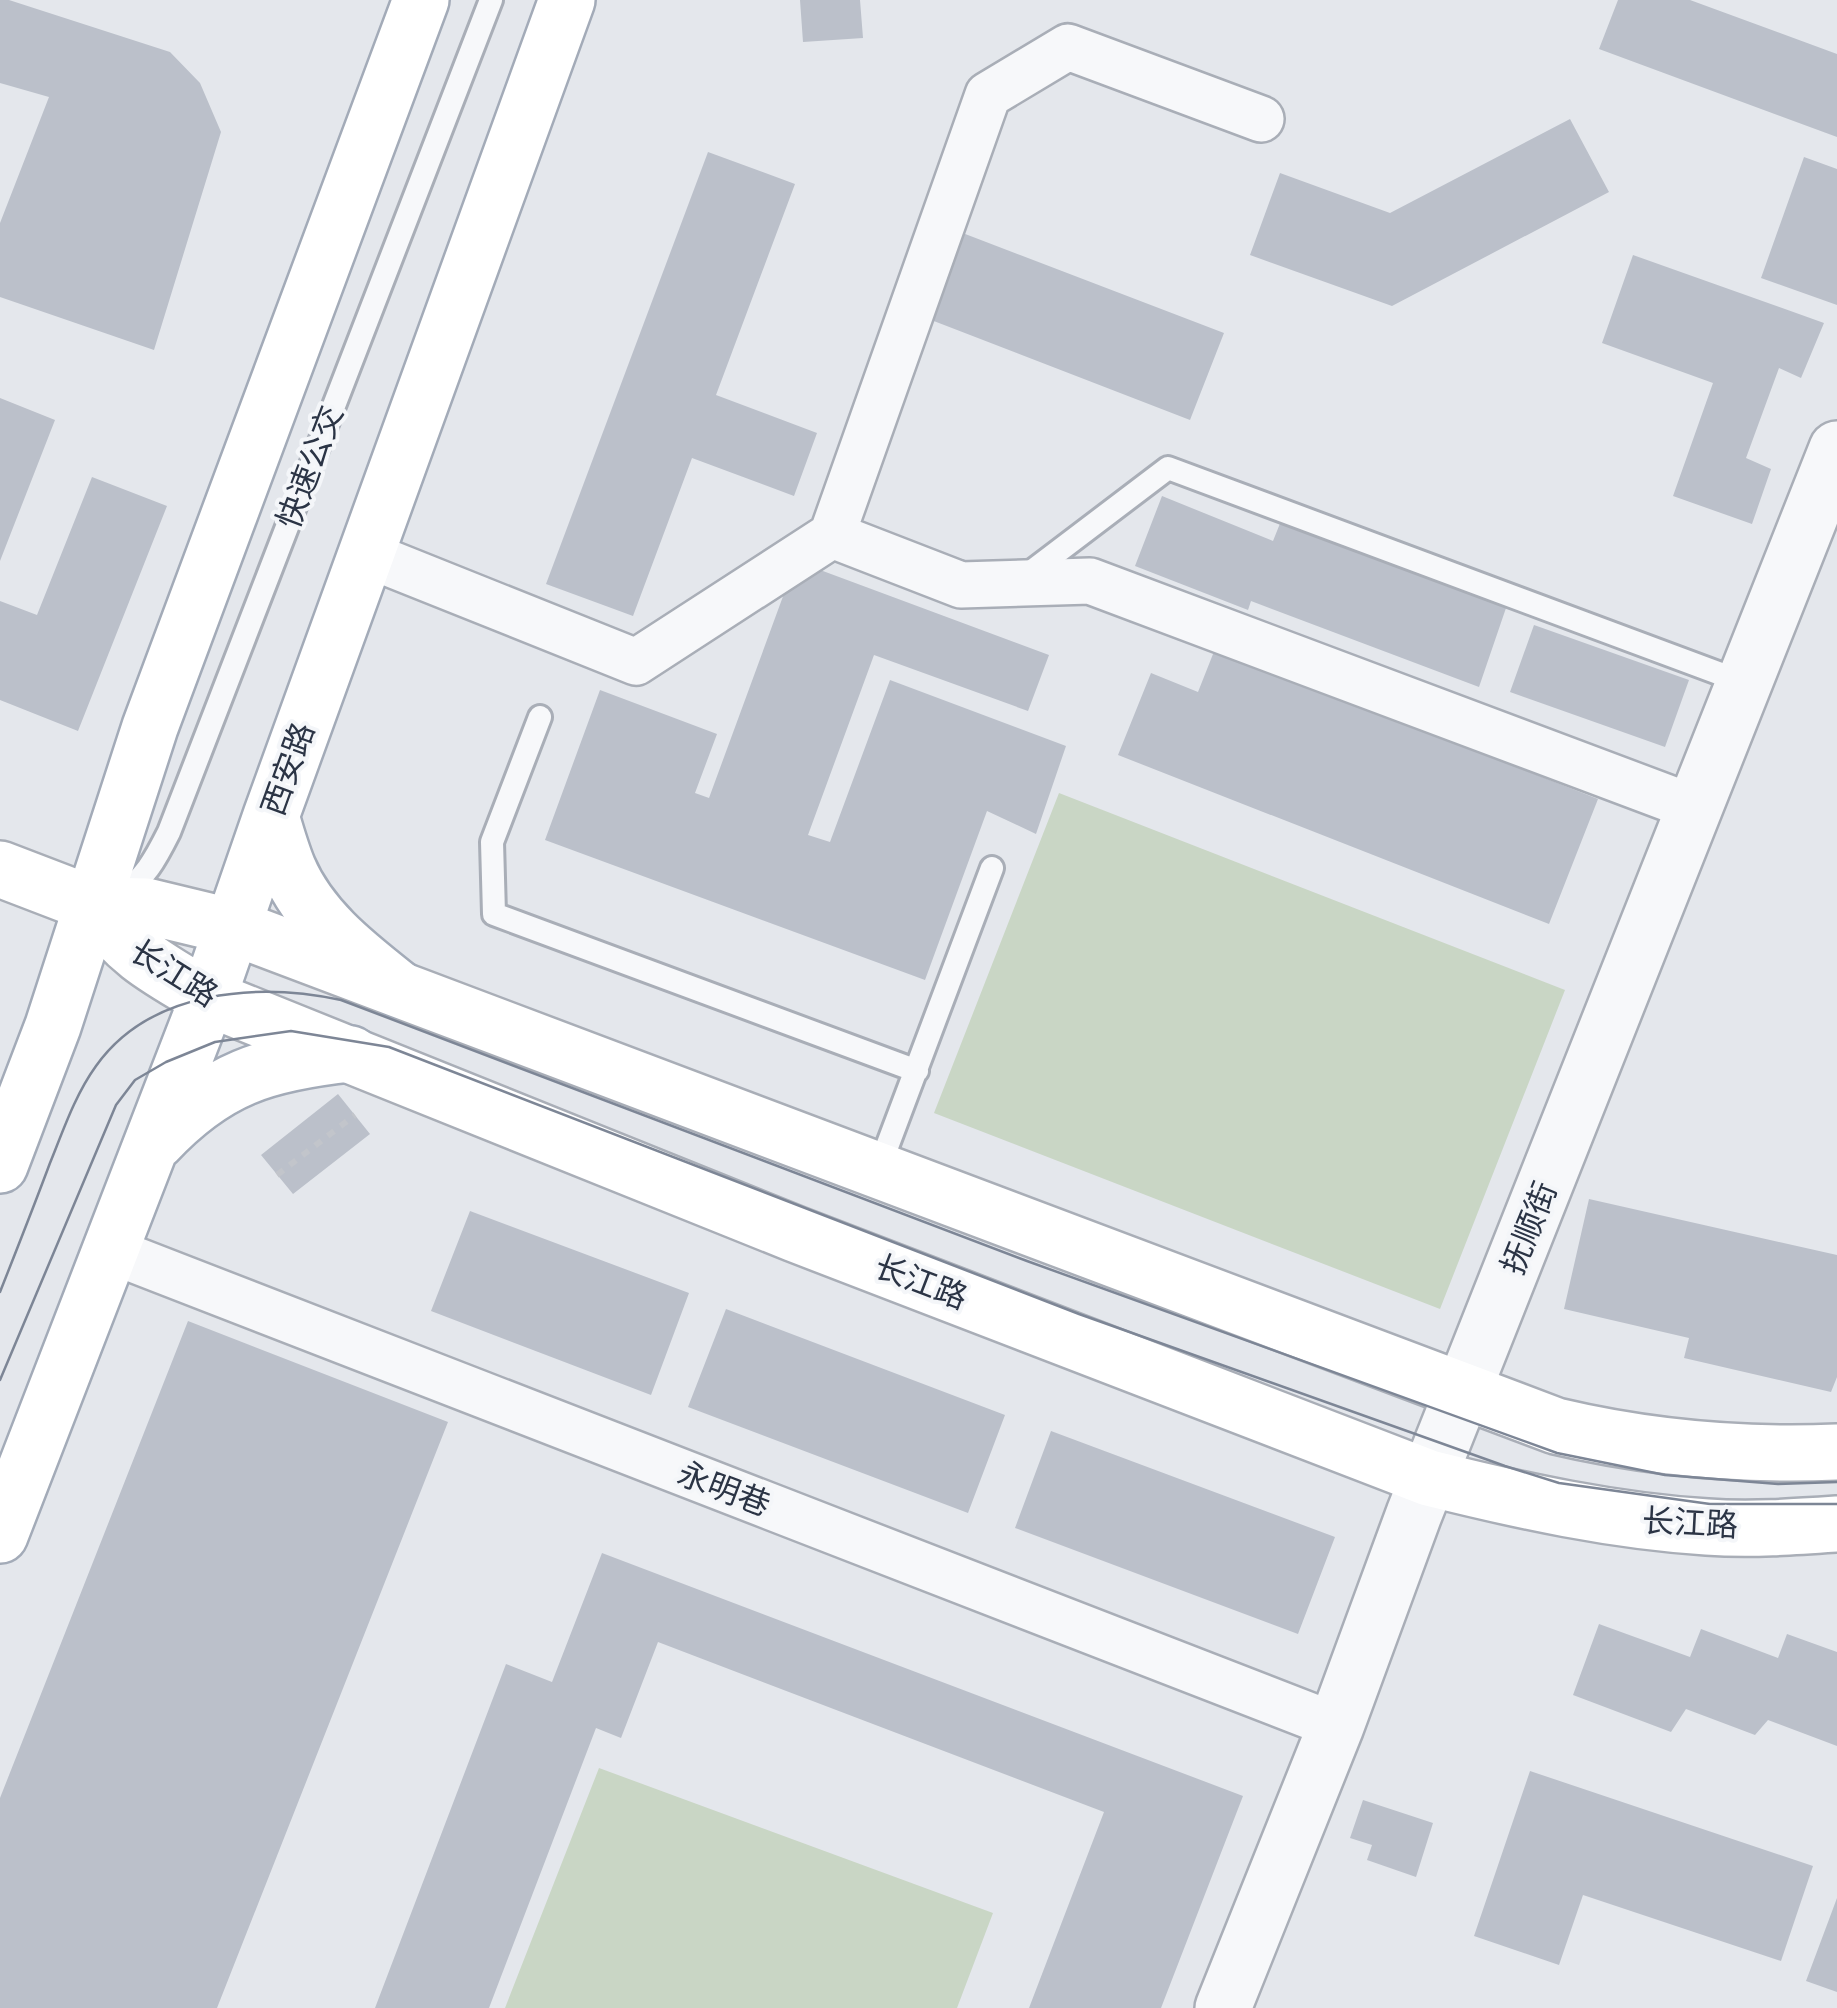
<svg xmlns="http://www.w3.org/2000/svg" width="1837" height="2008" font-family="Cabin,'Noto Sans SC',sans-serif">
<style>
.green{fill:#c9d6c5}
.building{fill:#bbc0ca}
.lines{fill:none;stroke-linecap:round;stroke-linejoin:round}
.service-casing{stroke:#a9aeb7;stroke-width:28}
.minor-casing{stroke:#a9aeb7;stroke-width:50}
.tertiary-casing{stroke:#a9aeb7;stroke-width:60}
.secondary-casing{stroke:#a9aeb7;stroke-width:60}
.primary-casing{stroke:#a3abb8;stroke-width:60}
.path{stroke:#c2c5cb;stroke-width:6;stroke-dasharray:8 8;stroke-linecap:butt}
.service{stroke:#f7f8fa;stroke-width:22}
.minor{stroke:#f7f8fa;stroke-width:45}
.tertiary{stroke:#f7f8fa;stroke-width:55}
.secondary{stroke:#fff;stroke-width:55}
.primary{stroke:#fff;stroke-width:55}
.tram{stroke:#7d8696;stroke-width:2.5}
.labels{text-anchor:middle;stroke-width:8;stroke-linejoin:round;paint-order:stroke}
.street-label{font-size:32px;fill:#2b3445;stroke:#f4f6f9}
</style>
<rect width="100%" height="100%" fill="#e4e7ec"/>
<!-- green -->
<path class="green" d="M1059,793L1565,990L1440,1309L934,1113Z
M599,1768L993,1913L957,2008H505Z"/>
<!-- building -->
<path class="building" d="M0,0H9L170,52L200,83L221,132L154,350L0,297V223L49,97L0,83Z
M800,0H860L863,38L803,42Z
M1618,0H1690L1837,54V137L1599,49Z
M1570,119L1609,192L1392,306L1250,255L1280,173L1390,213Z
M708,152L795,184L716,395L817,433L794,496L692,458L633,616L546,584Z
M1804,157L1837,169V305L1761,278Z
M960,232L1224,333L1190,420L926,318Z
M1633,255L1824,323L1801,378L1779,368L1746,458L1771,469L1752,524L1673,496L1713,383L1602,343Z
M0,398L55,420L0,561Z
M92,477L167,506L78,731L0,700V601L37,615Z
M1162,496L1273,541L1281,521L1506,608L1479,687L1251,601L1248,610L1135,566Z
M796,561L1049,655L1028,711L874,655L808,835L830,842L890,680L1066,746L1036,834L987,811L925,980L545,840L600,690L717,734L695,793L709,798Z
M1534,625L1689,680L1665,747L1510,692Z
M1215,649L1598,799L1549,924L1118,755L1151,673L1198,692Z
M338,1094L370,1134L293,1194L261,1155Z
M1589,1199L1837,1255V1377L1831,1392L1684,1358L1689,1338L1564,1309Z
M470,1211L689,1293L651,1395L431,1311Z
M726,1309L1005,1415L968,1513L688,1407Z
M188,1321L448,1422L217,2008H0V1798Z
M1051,1431L1335,1537L1298,1634L1015,1528Z
M602,1553L1243,1796L1161,2008H1029L1104,1812L658,1642L621,1738L596,1728L489,2008H375L506,1664L552,1682Z
M1599,1624L1690,1657L1701,1629L1778,1658L1787,1634L1837,1652V1746L1768,1720L1755,1735L1686,1709L1671,1732L1573,1695Z
M1530,1771L1813,1866L1781,1961L1583,1895L1559,1965L1474,1936Z
M1363,1800L1433,1823L1416,1877L1367,1860L1372,1845L1350,1838Z
M1837,1898V1992L1806,1981Z"/>
<g class="lines">
<!-- service casing -->
<g class="service-casing">
<path id="service" d="M1023,578L1168,468L1745,683
M540,717L492,842L494,914L917,1071
M118,896C144,881 156,858 169,832L491,0
M879,1168L992,868"/>
</g>
<!-- minor casing -->
<g class="minor-casing">
<path id="minor" d="M832,535L988,95L1068,47L1261,119
M366,554L636,662L832,535L961,585L1090,581L1697,809
M112,1251L1336,1726"/>
</g>
<!-- tertiary casing -->
<g class="tertiary-casing">
<path id="tertiary" d="M1223,2008L1336,1726L1414,1514L1837,449"/>
</g>
<!-- secondary casing -->
<g class="secondary-casing">
<path id="secondary" d="M0,869L94,905L146,906L233,927L1556,1426C1649,1448 1742,1456 1837,1452
M94,905C128,954 157,968 208,998L795,1234L1429,1478C1521,1501 1613,1521 1707,1527C1750,1530 1794,1527 1837,1524"/>
</g>
<!-- primary casing -->
<g class="primary-casing">
<path id="primary" d="M271,816C276,833 281,851 288,868C310,920 356,955 399,989
M156,1142C216,1078 266,1063 351,1054
M0,1165L53,1026L150,727L421,0
M0,1535L208,998L271,816L567,0"/>
</g>
<!-- path -->
<path class="path" d="M277,1175L355,1115"/>
<!-- service -->
<use href="#service" class="service"/>
<!-- minor -->
<use href="#minor" class="minor"/>
<!-- tertiary -->
<use href="#tertiary" class="tertiary"/>
<!-- secondary -->
<use href="#secondary" class="secondary"/>
<!-- primary -->
<use href="#primary" class="primary"/>
<!-- tram -->
<path class="tram" d="M0,1292C17,1249 34,1206 50,1163C63,1131 75,1095 96,1066C150,990 257,982 341,1000L1027,1261L1557,1453L1665,1475L1778,1484L1837,1482
M0,1380L116,1105L135,1080L166,1062L215,1042L291,1031L389,1047L1079,1314L1505,1466L1559,1483L1710,1504H1837"/>
</g>
<g class="labels">
<!-- street labels -->
<g class="street-label">
<text transform="translate(310 467) rotate(-69)" y="11">快速公交</text>
<text transform="translate(288 769) rotate(-70)" y="11">西安路</text>
<text transform="translate(174 973) rotate(32)" y="11">长江路</text>
<text transform="translate(1529 1228) rotate(-68)" y="11">抚顺街</text>
<text transform="translate(921 1282) rotate(21)" y="11">长江路</text>
<text transform="translate(724 1489) rotate(21)" y="11">永明巷</text>
<text transform="translate(1690 1523) rotate(3)" y="11">长江路</text>
</g>
</g>
</svg>
